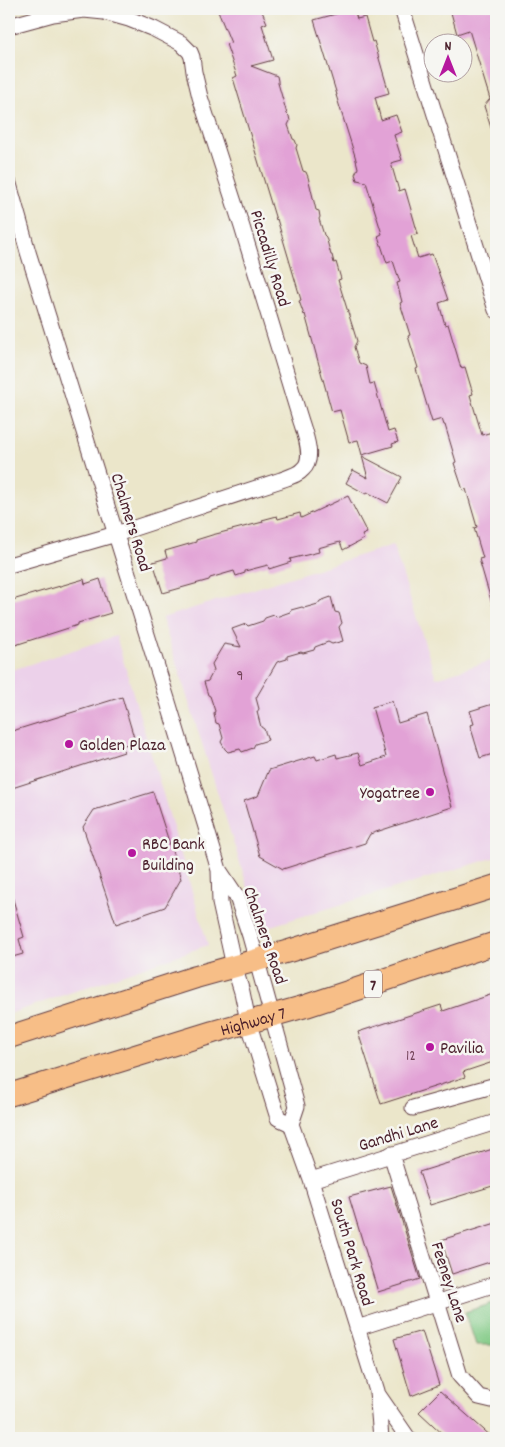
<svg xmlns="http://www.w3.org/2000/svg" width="505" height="1447" font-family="Dekko,sans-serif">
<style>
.built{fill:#ecd1ea}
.green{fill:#83cb87;stroke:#667559}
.building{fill:#e2a2d6}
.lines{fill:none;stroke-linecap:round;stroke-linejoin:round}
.street-casing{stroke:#623d43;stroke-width:17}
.primary-casing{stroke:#623d43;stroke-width:24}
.street{stroke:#fff;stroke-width:15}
.primary{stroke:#f7be87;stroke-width:22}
.poi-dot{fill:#b5179e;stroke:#f6f6f2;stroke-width:2}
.labels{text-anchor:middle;stroke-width:5;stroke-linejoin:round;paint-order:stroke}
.number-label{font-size:15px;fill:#704056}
.shield{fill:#f6f6f2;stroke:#7e6067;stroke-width:1}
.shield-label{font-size:16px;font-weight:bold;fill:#4a1f2b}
.street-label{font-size:18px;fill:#4a1f2b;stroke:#f6f6f2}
.poi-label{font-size:18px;fill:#4a1f2b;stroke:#f6f6f2;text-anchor:start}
</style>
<rect width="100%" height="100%" fill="#f6f6f2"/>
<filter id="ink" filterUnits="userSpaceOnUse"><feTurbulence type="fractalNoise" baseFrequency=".02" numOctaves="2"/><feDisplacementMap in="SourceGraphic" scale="10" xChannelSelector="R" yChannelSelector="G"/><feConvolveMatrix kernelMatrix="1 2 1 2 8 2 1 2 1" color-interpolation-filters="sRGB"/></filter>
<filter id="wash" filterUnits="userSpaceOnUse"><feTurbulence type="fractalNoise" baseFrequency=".0096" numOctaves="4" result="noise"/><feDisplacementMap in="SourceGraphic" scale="20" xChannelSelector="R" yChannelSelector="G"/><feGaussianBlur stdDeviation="1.12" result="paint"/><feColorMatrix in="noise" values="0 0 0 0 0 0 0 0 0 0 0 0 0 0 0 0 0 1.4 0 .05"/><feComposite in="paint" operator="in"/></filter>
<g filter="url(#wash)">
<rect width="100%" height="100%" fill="#ebe6ca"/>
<!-- built -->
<path class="built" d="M393,545L436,678L496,659V857L261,929L162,618Z
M116,636L208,945L9,1014V671Z"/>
<!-- green -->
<path class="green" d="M496,1302V1345H476L465,1312Z"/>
<g id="blocks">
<!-- building -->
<path class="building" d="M217,9H261L267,23L262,25L273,60L251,66L277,76L278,81V83L287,114L289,116L290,121L288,125L293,139L295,140L297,145L296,148L303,171L306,172L308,177L316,210L319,211L320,217L319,219L324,235L326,237L331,255H332L334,263L336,262L341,279L338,280L357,341L354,347L359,363L366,366L370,384L374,383L388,432L394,430L398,442L392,444L393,446L362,455L358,440L349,442L340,410L332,412L305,314L304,315L299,301L301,300L277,219L276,220L233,78L237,76L226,44L231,43Z
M354,9L357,19L365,17L372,42L374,41L389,93L375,97L381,120L396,115L402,132L394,135L402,160L391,163L399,191L405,189L418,234L411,236L418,258L432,254L448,300L439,303L445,325L448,324L461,368L465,367L473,394L470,395L482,435L492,432L496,448V607H493L479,559L483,558L474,528L477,527L466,489L463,490L454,463L456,462L445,425H444L442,419L432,422L416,369L418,368L408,336L410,335L400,303L402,302L397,283L400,282L393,261L387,263L378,236L382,234L366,182L357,180L355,174L358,168L355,156L336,95H337L314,20Z
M450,9H496V37L491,38L496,55V136L494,137L484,106L490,99L469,30L457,34Z
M362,456L402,477L388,503L367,492L366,494L346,483L353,470L368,478Z
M348,496L367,533L362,535L364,539L343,550L340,542L318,548L319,552L290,559L291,562L269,569L268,565L245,571V573L236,576L234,571L210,578L209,580L163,593L153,562L167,558L165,551L196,542V540L212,535L263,522L262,520L277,516L278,519L300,513L301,518Z
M84,579L85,584L100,579L111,613L78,623V625L9,647V601Z
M331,597L335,612L339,613L342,623L339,627L343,641L332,644L328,642L315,647L314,650L303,653L301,652L287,656V659L277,662L256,698L259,709L257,712L261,727L264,729L268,740L255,744L253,748L242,752L240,749L228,752L225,749L221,742L223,738L219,724L216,723L214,713L215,711L210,696L208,695L204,682L208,681L214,670L212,664L224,644L241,647L232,629L246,624L248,626L263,621L265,618L274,615L276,617L290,612L291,610L302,607L304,608L318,604L320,601Z
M122,697L135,741L122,746L124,752L9,789V732Z
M392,701L398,723L427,714L452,807L370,834L365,843L283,869L260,856L244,801L258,796L269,770L315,756L317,760L336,754L337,758L358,753L362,765L386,757L372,707Z
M496,703V753L480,758L470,725L474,724L470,711Z
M153,792L181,879L165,907L116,924L83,827L94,810Z
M12,896L24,937L19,939L23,954L9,958V897Z
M496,993V1061L463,1072L465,1077L381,1104L358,1032L441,1005L443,1011Z
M496,1148V1185L430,1205L419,1172Z
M391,1186L420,1279L378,1292L349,1197Z
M496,1223V1260L452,1274L441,1240Z
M422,1331L439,1385L411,1396L394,1339Z
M440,1391L493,1438H447L419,1412Z"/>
</g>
</g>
<g filter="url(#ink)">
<use href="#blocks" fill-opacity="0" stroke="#623d43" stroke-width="1"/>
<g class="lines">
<!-- street casing -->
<g class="street-casing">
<path id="street" d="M402,9L496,310
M9,26L53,14L84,10L104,12L129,19L154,29L181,43L190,52L192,57L194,72L200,97L242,227L299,415C303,429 316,458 303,469C298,475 289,477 281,480L116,534L9,565
M9,184L28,252L168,702L219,870L220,903L234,966L242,992L248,1021L278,1118L291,1124
M219,870L237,897L250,936L297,1106L291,1124L311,1180L377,1391L381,1438
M413,1108L496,1085
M391,1154L460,1376L479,1397L496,1401
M311,1180L496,1122
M357,1328L496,1284
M377,1393L408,1438"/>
</g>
<!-- primary casing -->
<g class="primary-casing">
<g id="primary">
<path d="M9,1037L196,977L289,951L496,886"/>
<path id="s1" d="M9,1095L213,1032L306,1006L496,943"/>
</g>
</g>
<!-- street -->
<use href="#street" class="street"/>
<!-- primary -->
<use href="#primary" class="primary"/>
</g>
</g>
<!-- markers -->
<g class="poi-dot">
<circle cx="69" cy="744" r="5"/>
<circle cx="430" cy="792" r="5"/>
<circle cx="132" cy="853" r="5"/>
<circle cx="430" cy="1047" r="5"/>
</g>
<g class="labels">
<!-- number labels -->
<g class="number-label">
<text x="240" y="680">9</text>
<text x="411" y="1060">12</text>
</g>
<!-- shield labels -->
<rect class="shield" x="364" y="970.5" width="18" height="27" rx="4"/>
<g class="shield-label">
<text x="373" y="990">7</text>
</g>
<!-- street labels -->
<g class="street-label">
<text transform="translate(271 258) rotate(73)" y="6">Piccadilly Road</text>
<text transform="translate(132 522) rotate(73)" y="6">Chalmers Road</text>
<text transform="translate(266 935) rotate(71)" y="6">Chalmers Road</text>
<text dy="6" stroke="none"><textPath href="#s1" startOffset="255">Highway 7</textPath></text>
<text transform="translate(398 1133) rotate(-17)" y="6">Gandhi Lane</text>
<text transform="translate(353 1252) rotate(73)" y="6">South Park Road</text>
<text transform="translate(450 1282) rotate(72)" y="6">Feeney Lane</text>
</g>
<!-- poi labels -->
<g class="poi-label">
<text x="79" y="750">Golden Plaza</text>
<text x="420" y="798" text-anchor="end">Yogatree</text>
<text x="142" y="849">RBC Bank<tspan x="142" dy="21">Building</tspan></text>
<text x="440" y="1053">Pavilia</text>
</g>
</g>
<!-- margin -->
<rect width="505" height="1447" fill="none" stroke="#f6f6f2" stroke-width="30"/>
<!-- north arrow -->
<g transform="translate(448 58)"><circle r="24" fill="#f6f6f2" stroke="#b1a0a2"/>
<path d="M0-4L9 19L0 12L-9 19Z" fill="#b5179e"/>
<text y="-8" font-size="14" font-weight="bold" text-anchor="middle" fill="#4a1f2b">N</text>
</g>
</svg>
